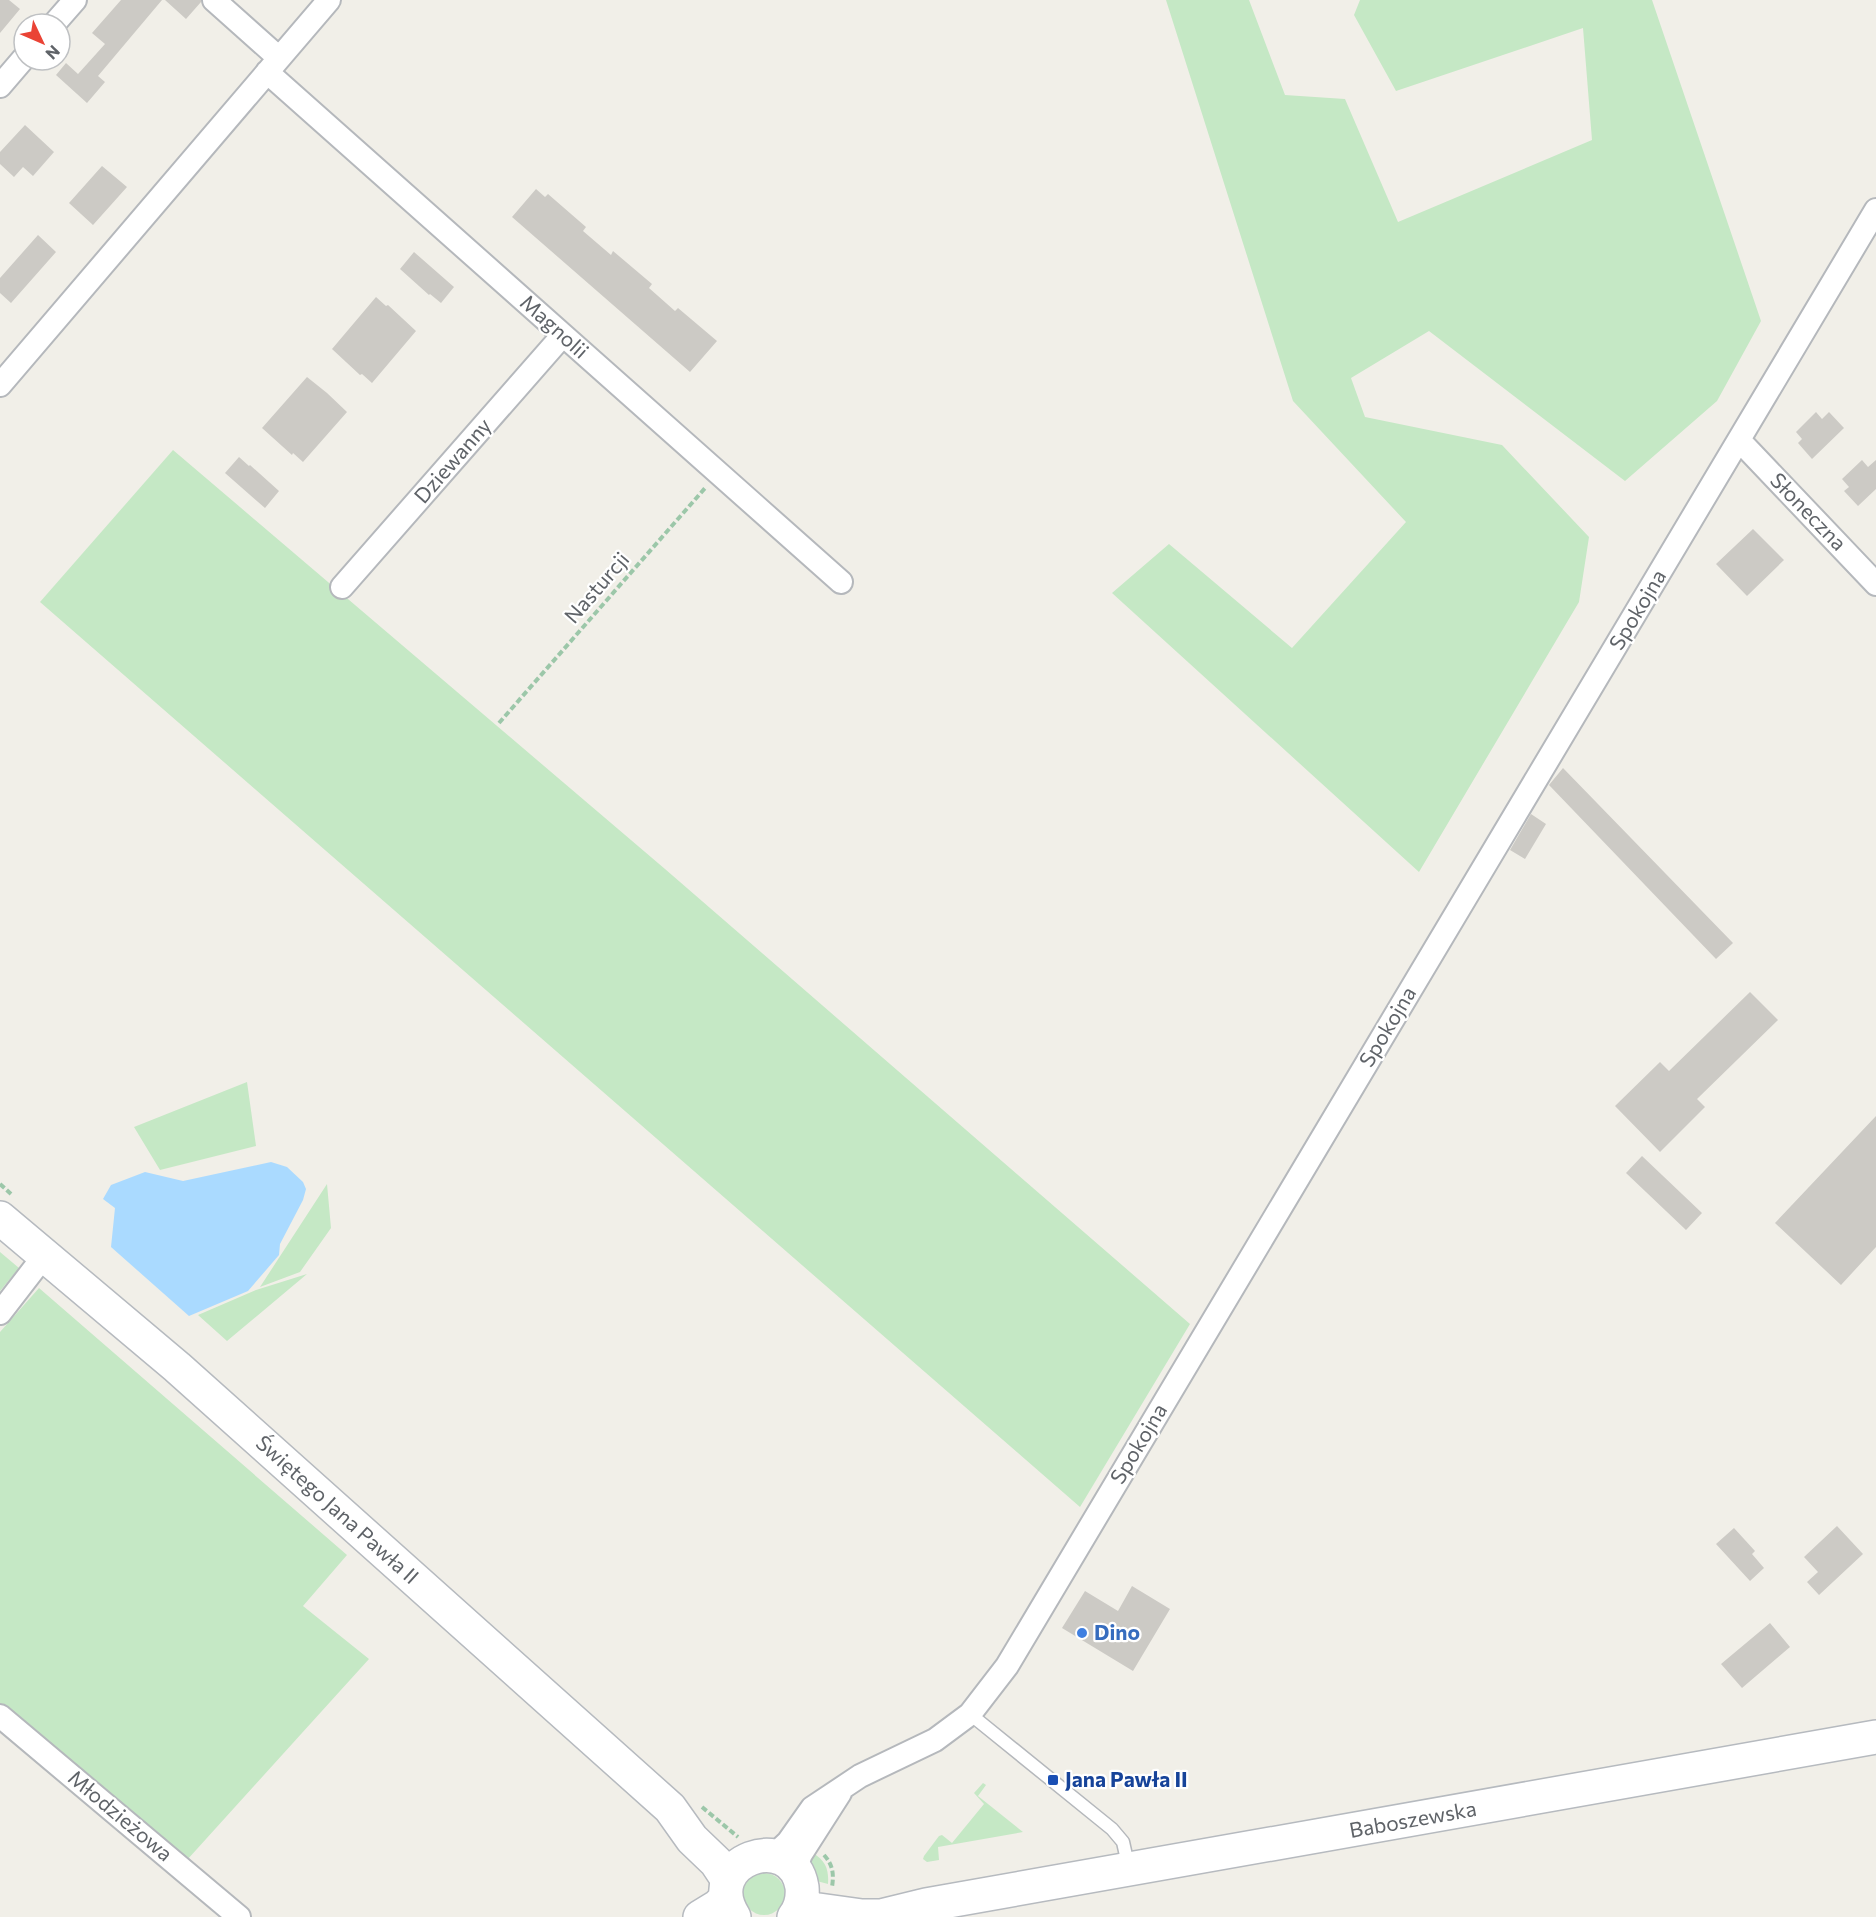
<svg xmlns="http://www.w3.org/2000/svg" width="1876" height="1917" font-family="Commissioner,sans-serif">
<style>
.green{fill:#c5e8c5}
.water{fill:#aadaff}
.building{fill:#cccac5}
.lines{fill:none;stroke-linecap:round;stroke-linejoin:round}
.lane-casing{stroke:#b5b8bc;stroke-width:15}
.street-casing{stroke:#b5b8bc;stroke-width:26}
.secondary-casing{stroke:#b6babf;stroke-width:36}
.path{stroke:#9cc7a9;stroke-width:4;stroke-dasharray:6 3;stroke-linecap:butt}
.lane{stroke:#fff;stroke-width:12}
.street{stroke:#fff;stroke-width:22}
.secondary{stroke:#fff;stroke-width:33}
.shop-dot{fill:#3f7fe0;stroke:#fff;stroke-width:2}
.transit-dot{fill:#1a4fb4;stroke:#fff;stroke-width:2}
.labels{text-anchor:middle;stroke-width:4.5;stroke-linejoin:round;paint-order:stroke}
.street-label{font-size:21px;fill:#5f6368;stroke:#fff}
.shop-label{font-size:21px;font-weight:bold;fill:#366cbe;stroke:#fff;text-anchor:start}
.transit-label{font-size:21px;font-weight:bold;fill:#164399;stroke:#fff;text-anchor:start}
</style>
<rect width="100%" height="100%" fill="#f1efe8"/>
<!-- green -->
<path class="green" d="M1166,0H1249L1285,95L1345,99L1398,222L1592,140L1583,28L1396,91L1354,15L1360,0H1652L1761,321L1717,401L1625,481L1429,331L1351,378L1365,417L1502,445L1589,537L1579,602L1419,872L1112,593L1169,544L1292,648L1406,522L1293,401Z
M173,450L665,869L1190,1324L1080,1507L40,602Z
M247,1082L256,1146L160,1170L134,1127Z
M327,1184L331,1228L300,1272L260,1287Z
M0,1252L19,1268L0,1291Z
M307,1274L227,1341L198,1315L256,1290Z
M39,1288L347,1555L303,1606L369,1659L187,1860L0,1703V1332Z
M983,1783L986,1785L978,1796L1023,1832L938,1847L939,1860L927,1862L923,1859L924,1856L939,1836L942,1835L952,1843L984,1804L974,1793Z
M813,1853C826,1861 829,1870 828,1884L813,1880L808,1873L810,1858Z
M743 1894a21 21 0 1 1 42 0a21 21 0 1 1-42 0Z"/>
<!-- water -->
<path class="water" d="M271,1162L287,1167L303,1182L306,1189L303,1200L280,1244L279,1255L248,1291L189,1316L111,1247L115,1208L103,1199L111,1185L145,1172L183,1181Z"/>
<!-- building -->
<path class="building" d="M0,0H9L20,9L0,33Z
M121,0H162L98,76L105,82L87,103L56,75L66,63L78,74L105,44L92,33Z
M165,0H201V2L186,19Z
M25,125L54,152L33,176L23,167L14,177L0,164V152Z
M102,166L127,187L93,225L69,203Z
M536,189L545,197L548,194L586,227L583,231L611,255L613,251L652,284L649,288L675,311L678,308L717,341L690,372L512,217Z
M38,235L56,252L11,303L0,293V278Z
M414,252L454,287L441,303L430,294L429,295L400,269Z
M376,297L386,306L388,305L416,331L372,383L362,374L360,375L332,349Z
M307,377L327,393L347,412L303,462L293,453L292,455L262,428Z
M1816,412L1822,419L1829,412L1844,428L1812,459L1798,443L1802,439L1796,432Z
M239,457L249,466L250,465L279,491L265,508L225,473Z
M1862,460L1868,467L1876,460V489L1858,506L1844,491L1849,487L1842,479Z
M1753,529L1784,560L1747,596L1716,564Z
M1563,768L1733,943L1716,959L1549,785Z
M1531,814L1546,824L1525,859L1510,850Z
M1750,992L1778,1020L1697,1099L1705,1107L1660,1152L1615,1106L1660,1062L1669,1071Z
M1876,1116V1247L1841,1285L1775,1223Z
M1642,1156L1702,1213L1686,1230L1626,1173Z
M1837,1526L1863,1554L1819,1595L1807,1582L1818,1572L1804,1557Z
M1734,1528L1755,1551L1752,1554L1764,1568L1750,1581L1716,1544Z
M1132,1586L1170,1609L1133,1671L1062,1628L1085,1591L1118,1611Z
M1770,1623L1790,1647L1742,1688L1721,1664Z"/>
<g class="lines">
<!-- lane casing -->
<g class="lane-casing">
<path id="lane" d="M970,1714L1112,1829L1123,1842L1129,1869"/>
</g>
<!-- street casing -->
<g class="street-casing">
<path id="street" d="M214,0L279,58
M54,24L75,0
M267,72L841,582
M0,86L24,58
M0,385L329,0
M1739,440L1876,584
M342,587L563,335
M0,1313L44,1256
M0,1716L239,1917
M773,1856L788,1842L812,1808L860,1776L935,1740L970,1714L1007,1666L1876,210
M795,1870L801,1854L840,1793"/>
</g>
<!-- secondary casing -->
<g class="secondary-casing">
<path id="secondary" d="M0,1218L177,1367L670,1808L692,1839L716,1862L728,1880
M796,1914L819,1910L862,1916H881L926,1905L1876,1737
M700,1917L718,1906L726,1898
M734,1917C698,1860 792,1828 802,1887C803,1898 801,1908 794,1917"/>
</g>
<!-- path -->
<path class="path" d="M499,723L706,487
M0,1184L11,1194
M702,1807L738,1837
M824,1855C833,1865 834,1874 832,1887"/>
<!-- lane -->
<use href="#lane" class="lane"/>
<!-- street -->
<use href="#street" class="street"/>
<!-- secondary -->
<use href="#secondary" class="secondary"/>
</g>
<!-- markers -->
<circle class="shop-dot" cx="1082" cy="1633" r="6"/>
<rect class="transit-dot" x="1047" y="1774" width="12" height="12" rx="3"/>
<g class="labels">
<!-- street labels -->
<g class="street-label">
<text transform="translate(554 327) rotate(42)" y="7">Magnolii</text>
<text transform="translate(453 461) rotate(-49)" y="7">Dziewanny</text>
<text transform="translate(1808 512) rotate(46)" y="7">Słoneczna</text>
<text transform="translate(597 588) rotate(-49)" y="7">Nasturcji</text>
<text transform="translate(1638 610) rotate(-59)" y="7">Spokojna</text>
<text transform="translate(1388 1027) rotate(-59)" y="7">Spokojna</text>
<text transform="translate(1139 1444) rotate(-59)" y="7">Spokojna</text>
<text transform="translate(337 1510) rotate(42)" y="7">Świętego Jana Pawła II</text>
<text transform="translate(120 1816) rotate(40)" y="7">Młodzieżowa</text>
<text transform="translate(1413 1820) rotate(-10)" y="7">Baboszewska</text>
</g>
<!-- shop labels -->
<g class="shop-label">
<text x="1094" y="1640">Dino</text>
</g>
<!-- transit labels -->
<g class="transit-label">
<text x="1065" y="1787">Jana Pawła II</text>
</g>
</g>
<!-- north arrow -->
<g transform="translate(42 42) rotate(134)"><circle r="28" fill="#ffffff" stroke="#bfc1c3" stroke-width="1.5"/>
<path d="M0-4.5L10 22L0 15L-10 22Z" fill="#ea4335"/>
<text y="-9" font-size="16" font-weight="bold" text-anchor="middle" fill="#5f6368">N</text>
</g>
</svg>
